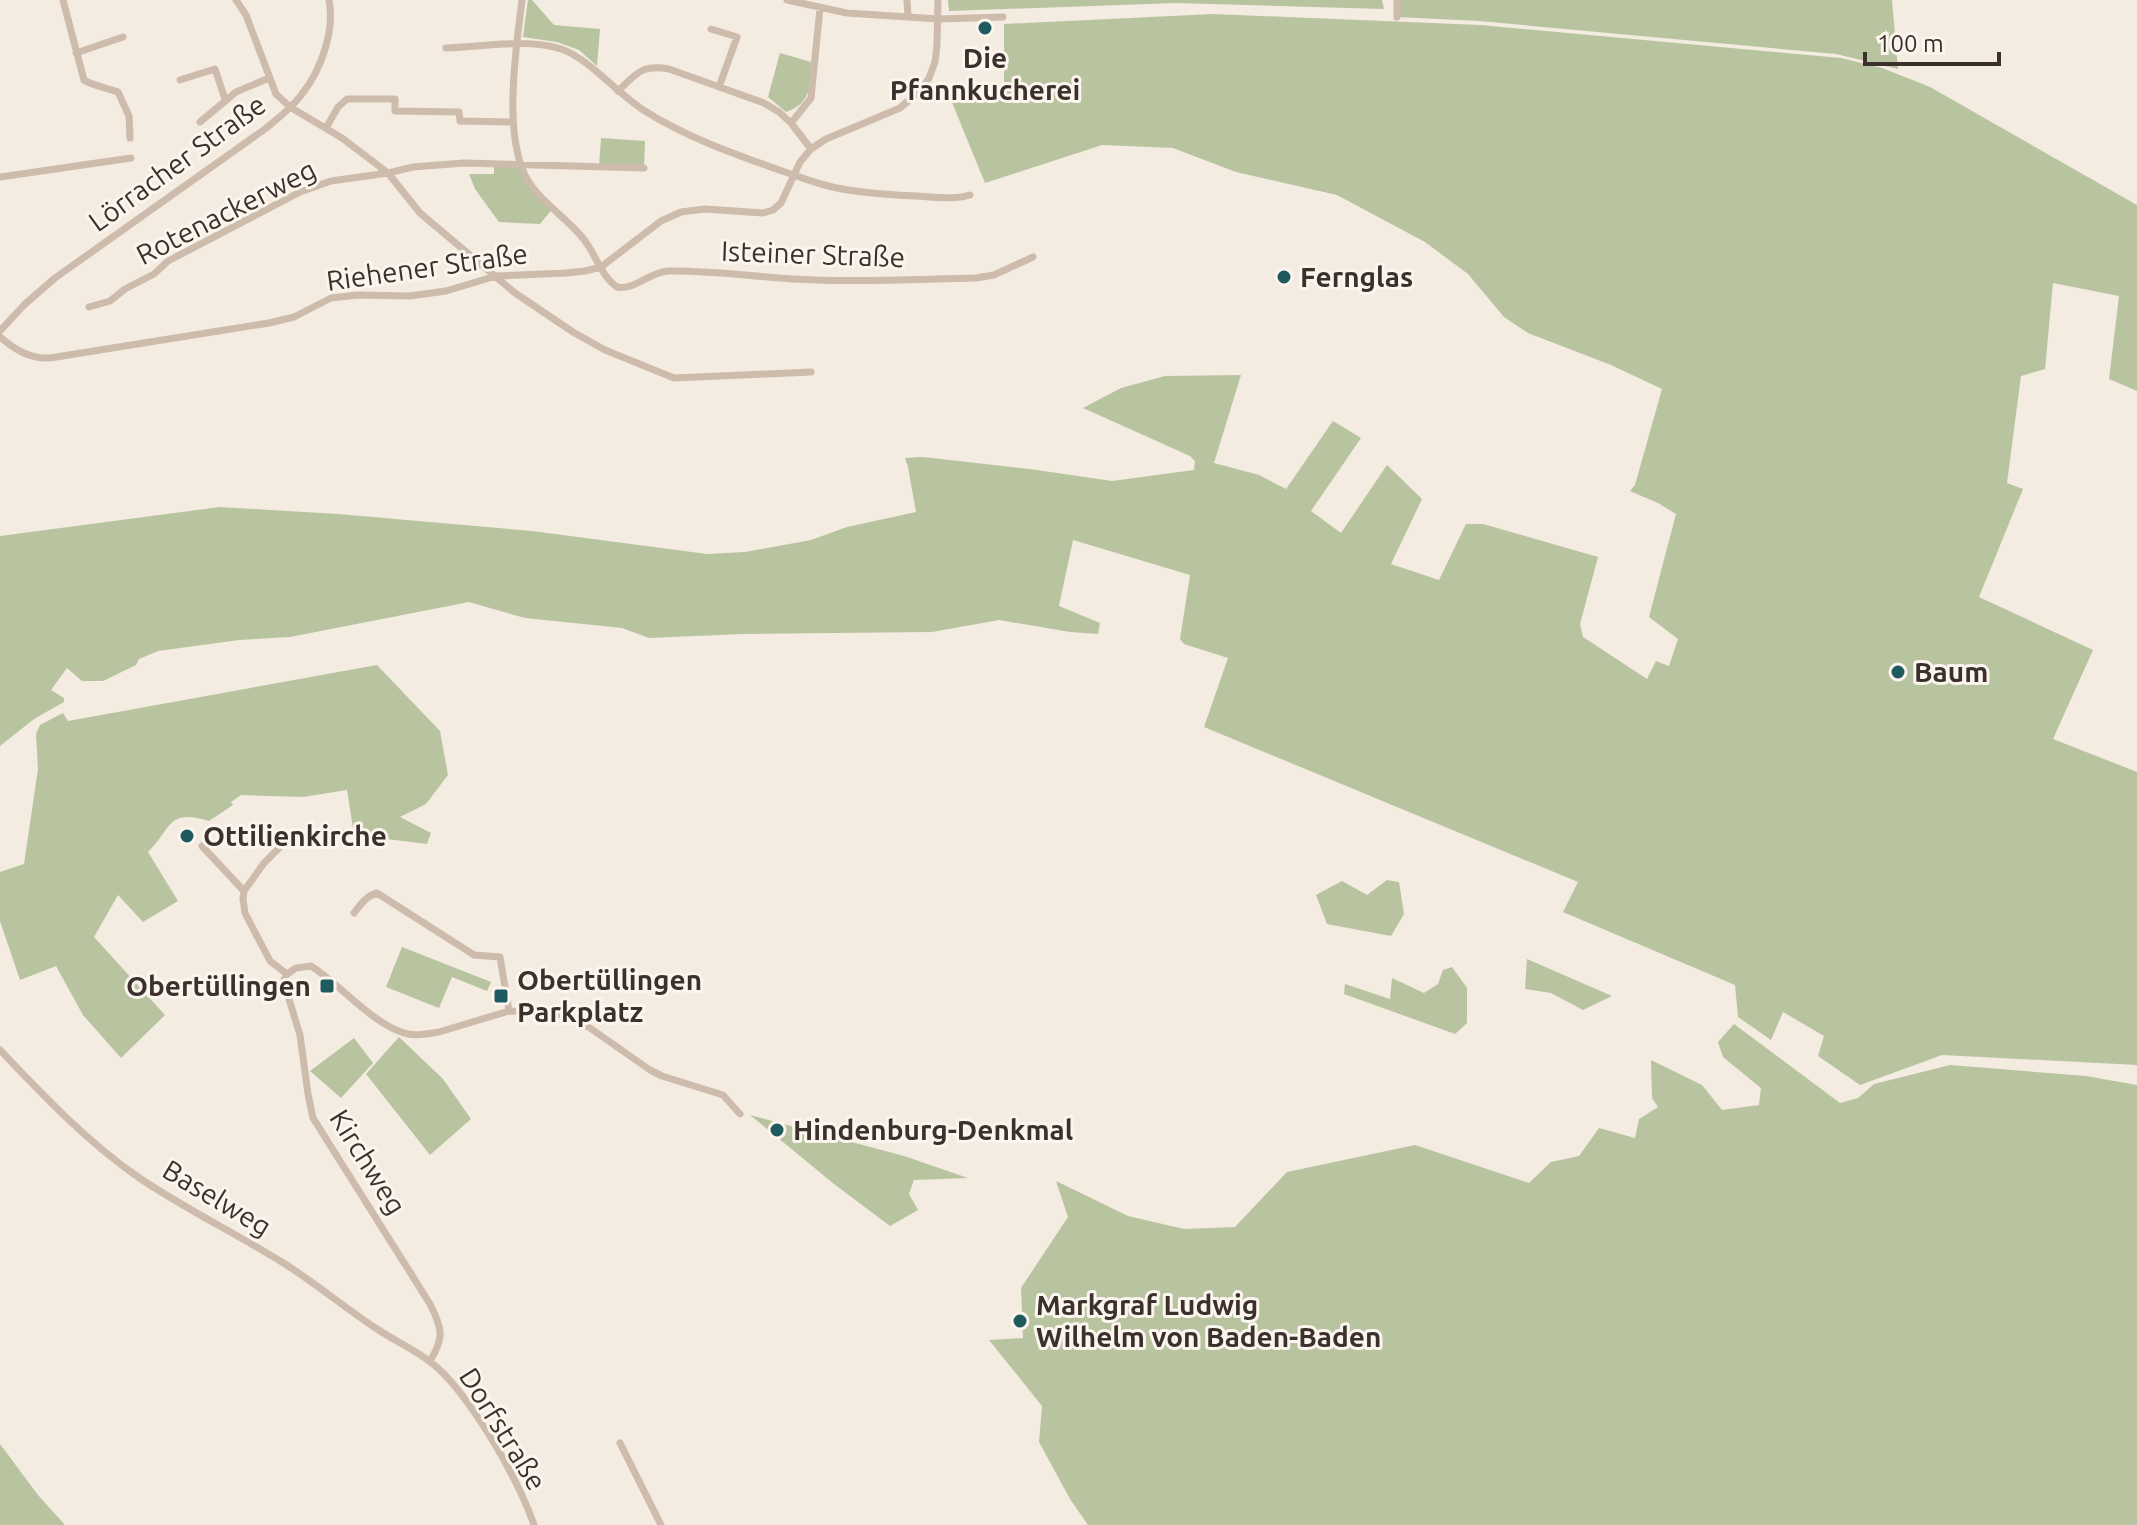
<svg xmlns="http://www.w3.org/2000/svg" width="2137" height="1525" font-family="Ubuntu,sans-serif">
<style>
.green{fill:#b8c4a0}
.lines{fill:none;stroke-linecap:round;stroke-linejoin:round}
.minor{stroke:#cdbbac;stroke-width:7}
.poi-dot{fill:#1f5a5e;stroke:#fbf5ee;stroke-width:3}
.labels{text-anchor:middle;stroke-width:6;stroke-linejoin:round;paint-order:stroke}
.poi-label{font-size:28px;font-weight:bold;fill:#3b302b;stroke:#fbf5ee;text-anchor:start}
.street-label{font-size:28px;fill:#3b302b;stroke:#fbf5ee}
</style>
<rect width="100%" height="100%" fill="#f4ebe1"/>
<!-- green -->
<path class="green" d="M528,0H532L554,25L600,29L597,66L579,50L557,42L523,37Z
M948,0H1382L1384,9L1175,3L949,11Z
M1397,0H1892L1898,69L1836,54L1479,21L1397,17Z
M1213,14L1480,25L1841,58L1882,68L1930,87L2137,205V391L2109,379L2119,296L2053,283L2045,369L2021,376L2007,483L2023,489L1979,597L2093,650L2053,739L2137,772V1065L1942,1055L1860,1085L1818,1056L1824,1036L1783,1012L1771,1040L1738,1017L1735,985L1563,912L1578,882L1204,727L1228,658L1184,644L1180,639L1190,575L1073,540L1059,606L1100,623L1098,634L1070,632L999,620L932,632L743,634L649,638L622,628L525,618L469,602L290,637L239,640L158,651L139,659L136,665L103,681H82L67,668L51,690L64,698V702L34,719L0,746V536L220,507L338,514L532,531L707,554L745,552L811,540L847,527L916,512L908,467L905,458L923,457L1030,469L1112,481L1194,470L1195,461L1190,456L1083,408L1121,388L1165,376L1241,375L1214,463L1259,475L1286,489L1333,421L1361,438L1311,511L1341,533L1387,465L1422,499L1391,564L1439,580L1466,524H1483L1598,557L1580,624L1583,637L1647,679L1656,661L1669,666L1678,639L1649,617L1676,514L1658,503L1630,491L1635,485L1662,389L1611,365L1528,333L1504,317L1468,274L1425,242L1337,195L1236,172L1173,148L1102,145L985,183L951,100L1004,89V24Z
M780,53L811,62C810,85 812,103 786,112L768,97Z
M601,138L645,141L644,168L599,167Z
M494,163L520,164L524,174L553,208L540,224L499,222L475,189L469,174H494Z
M377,665L440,731L448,775L426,804L400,817L431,833L427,844L354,835L347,790L303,797L241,795L231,802L233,805L209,821C167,808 172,828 148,852L178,901L143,922L118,895L94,937L165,1015L121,1058L83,1015L56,966L20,980L0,921V872L24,864L38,769L36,734L40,725L63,713L68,721Z
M1387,880L1399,882L1404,914L1391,936L1327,924L1316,895L1342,881L1367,895Z
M402,947L491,982L487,991L452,977L439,1008L386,987Z
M1527,959L1612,996L1583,1010L1551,993L1525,989Z
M1452,967L1467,988V1023L1455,1034L1344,994L1345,984L1390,999L1392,978L1424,993L1438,984L1443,970Z
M1734,1024L1840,1103L1858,1098L1874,1084L1950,1065L2086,1076L2137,1085V1525H1088L1070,1499L1039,1442L1042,1406L989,1340L1023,1338L1021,1288L1068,1217L1056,1181L1128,1216L1184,1229L1235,1227L1287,1172L1415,1145L1529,1183L1551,1162L1579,1156L1599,1128L1635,1138L1639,1119L1658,1107L1652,1098L1651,1060L1702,1085L1722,1110L1759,1105L1761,1088L1723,1057L1718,1042Z
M399,1037L443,1079L471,1119L430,1155L366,1074Z
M354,1038L373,1063L341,1098L310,1071Z
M750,1115L904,1156L968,1178L914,1180L909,1194L918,1210L890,1226L834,1184Z
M0,1444L38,1495L65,1525H0Z"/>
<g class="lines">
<!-- minor -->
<path class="minor" d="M63,0L84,80C93,86 108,88 118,92L129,116L130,138
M236,0L246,15L276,94L290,107L342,138L388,173L420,213L515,293L573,332L605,350L674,378L811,372
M522,0C516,50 500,147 533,188C547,206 567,219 582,237C595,252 600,275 617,287C633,291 650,272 668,271C718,270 767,279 816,280C869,282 923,279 976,278L994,275L1033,257
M787,0L847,13L938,19L1003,17
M907,0L908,16
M1397,17V0
M711,29L737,37L719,87
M446,48C481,47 527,38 561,49C587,57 619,95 645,111C686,137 732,153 779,170C798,176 817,184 837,188C862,193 890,195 916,196C934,197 953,200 970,195
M76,53L123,37
M180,80L215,69L225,99
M618,91C637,73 642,64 669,69L764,103L779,112L791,123L811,149
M200,122L236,92L269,78
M791,123L811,98L820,8
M326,128L338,107L347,99H395V111L459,112L460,121L513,122
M0,177L131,158
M89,307L110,301L125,289L154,274L168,261L300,192L331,181L388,173L413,167L464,163L644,168
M0,331L24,305L55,278L265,129C278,118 292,108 302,94C321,70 335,31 329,0
M0,337C15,350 30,359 50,358L269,323L294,317L331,298L358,295L410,296L446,291L496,276L566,273L585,271L601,267L661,221L681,212L705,209L763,213L773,210L781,203L800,162L811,149L826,139L900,108L921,90L929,78L935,62L937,45L938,0
M202,846L244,891
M354,913C361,904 366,896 377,893L474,955L500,957L509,1011
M287,974L296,968L311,966C340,984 375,1027 408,1034C418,1036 428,1034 439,1032L509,1011L552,1012L572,1018L590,1028L650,1070L662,1076L723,1095L740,1114
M287,974L284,980L285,986L300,1035L308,1094L313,1118L430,1304C442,1328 445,1337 430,1361
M287,974L270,961L245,913L243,899L244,891L264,863L286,841L293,837L320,833L360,832
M0,1050C43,1095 86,1141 138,1177C185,1209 237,1234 285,1264C315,1283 344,1307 374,1327C397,1343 424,1353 444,1374C478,1410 518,1479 534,1525
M620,1443L661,1525"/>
</g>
<!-- markers -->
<g class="poi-dot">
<circle cx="985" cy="28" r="8"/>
<circle cx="1284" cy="277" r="8"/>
<circle cx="1898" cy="672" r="8"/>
<circle cx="187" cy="836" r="8"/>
<rect x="319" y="978" width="16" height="16" rx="4"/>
<rect x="493" y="988" width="16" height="16" rx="4"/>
<circle cx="777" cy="1130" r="8"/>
<circle cx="1020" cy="1321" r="8"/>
</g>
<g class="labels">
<!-- poi labels -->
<g class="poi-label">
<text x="985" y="68" text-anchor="middle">Die<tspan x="985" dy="32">Pfannkucherei</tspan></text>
<text x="1300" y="287">Fernglas</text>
<text x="1914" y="682">Baum</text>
<text x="203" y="846">Ottilienkirche</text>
<text x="517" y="990">Obertüllingen<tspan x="517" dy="32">Parkplatz</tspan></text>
<text x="311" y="996" text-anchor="end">Obertüllingen</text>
<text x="793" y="1140">Hindenburg-Denkmal</text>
<text x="1036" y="1315">Markgraf Ludwig<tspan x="1036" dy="32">Wilhelm von Baden-Baden</tspan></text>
</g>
<!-- street labels -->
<g class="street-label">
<text transform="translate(177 163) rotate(-36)" y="10">Lörracher Straße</text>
<text transform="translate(226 212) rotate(-27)" y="10">Rotenackerweg</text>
<text transform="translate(813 254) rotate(2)" y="10">Isteiner Straße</text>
<text transform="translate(427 267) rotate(-8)" y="10">Riehener Straße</text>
<text transform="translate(368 1162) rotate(58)" y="10">Kirchweg</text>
<text transform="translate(217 1198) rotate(31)" y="10">Baselweg</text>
<text transform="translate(503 1429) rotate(58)" y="10">Dorfstraße</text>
</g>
</g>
<!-- scale -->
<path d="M1865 52v12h134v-12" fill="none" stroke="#3b302b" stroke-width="4"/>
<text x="1877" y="52" font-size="24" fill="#3b302b" stroke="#fbf5ee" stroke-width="6" paint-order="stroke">100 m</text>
</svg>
